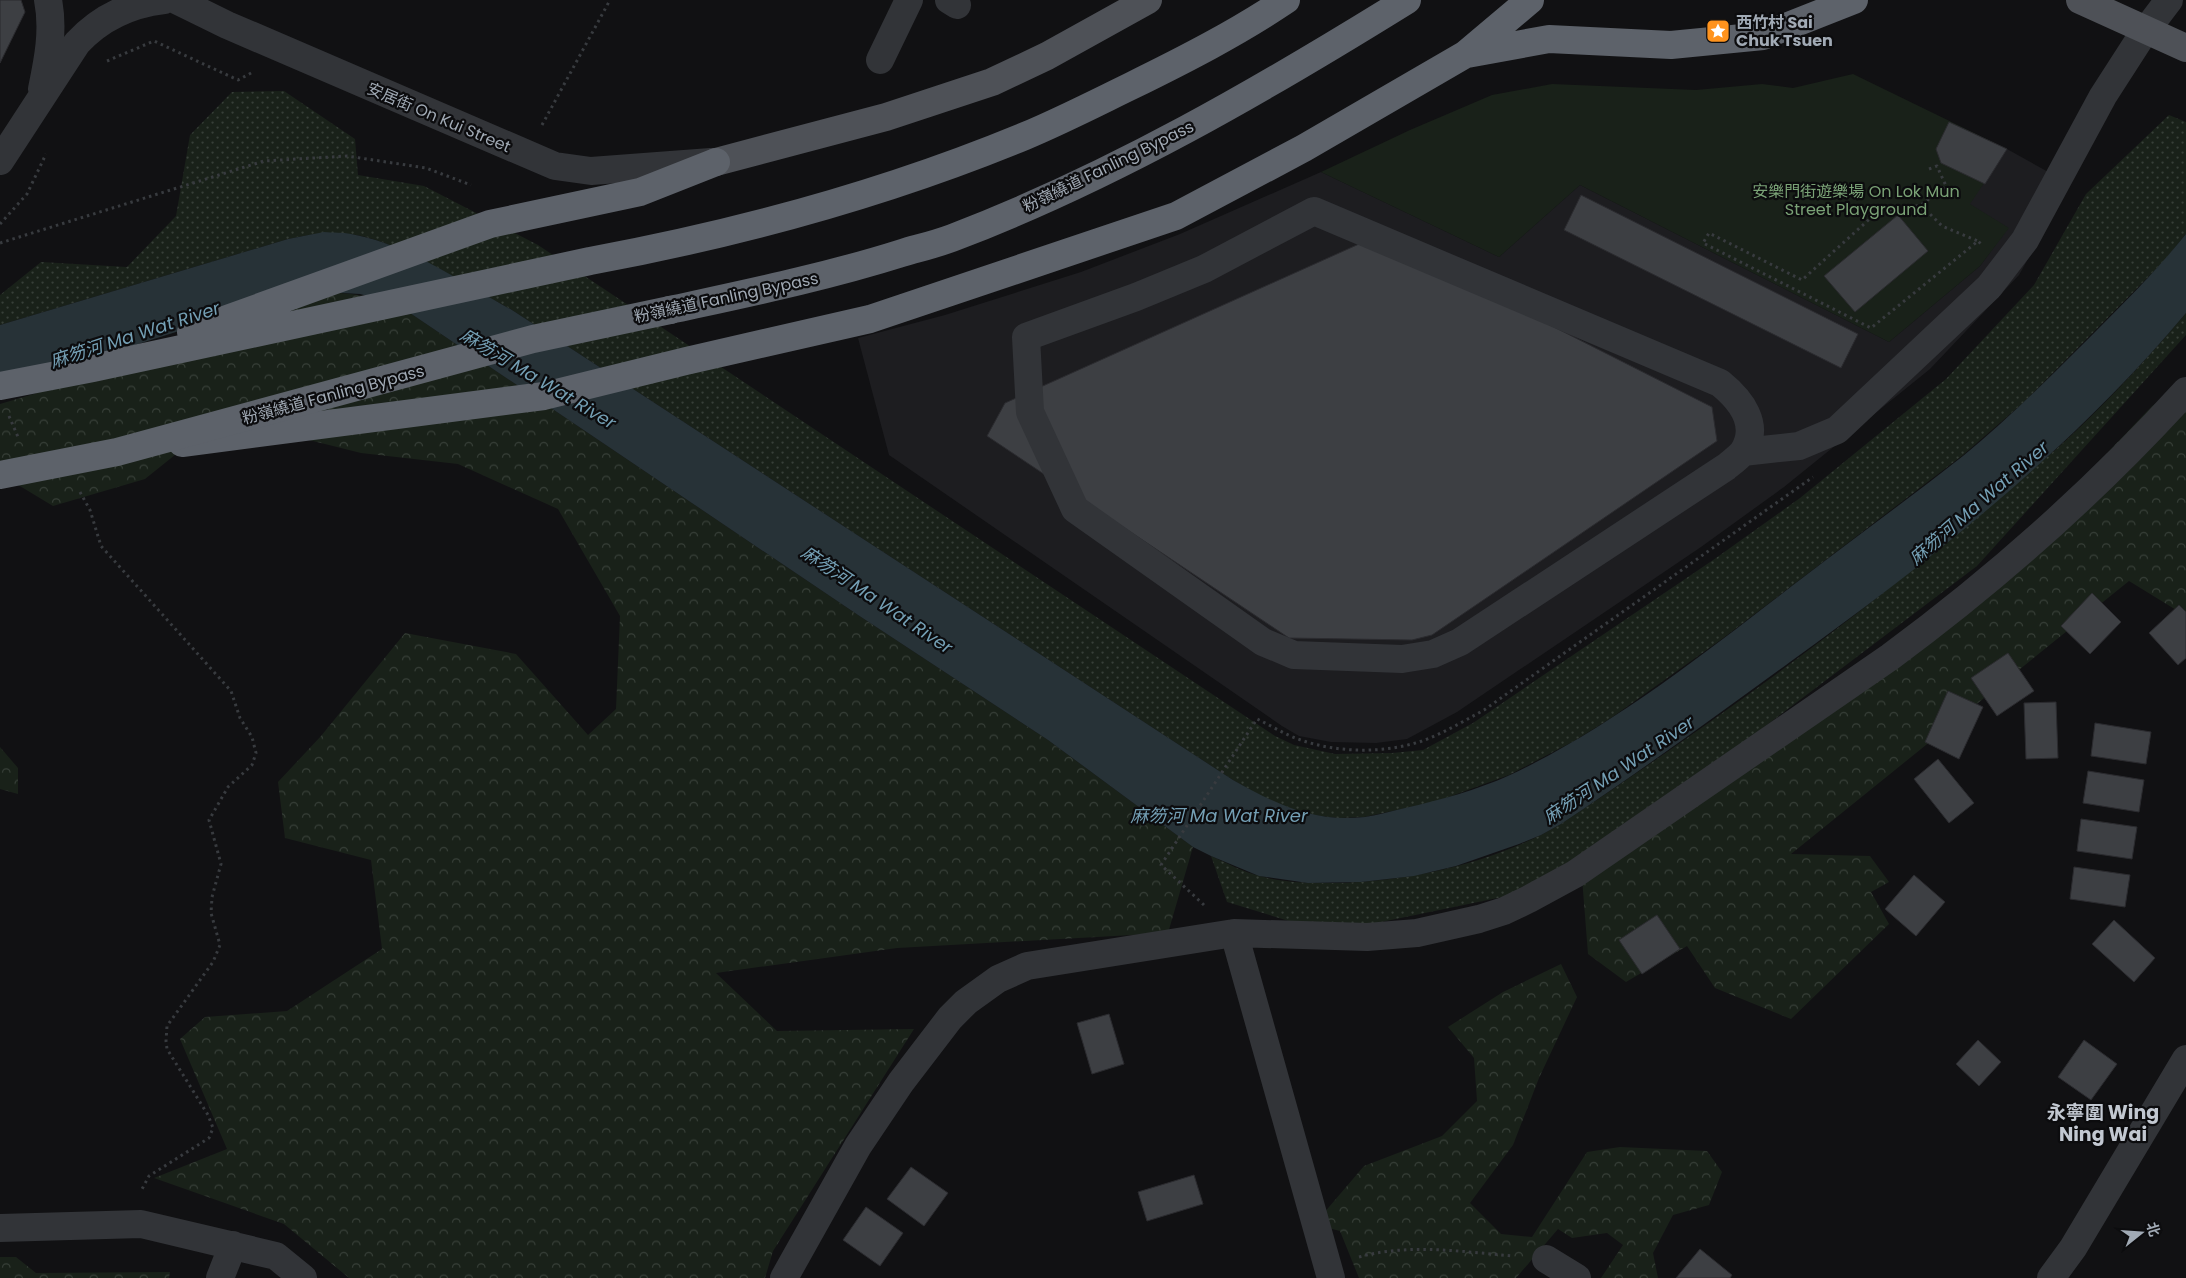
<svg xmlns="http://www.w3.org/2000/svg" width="2186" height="1278" font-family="Poppins,'Noto Sans SC',sans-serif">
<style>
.built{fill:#1d1d20}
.grass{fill:url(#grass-dots)}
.forest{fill:url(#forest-crowns)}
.park{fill:#192119}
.water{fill:#273237}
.building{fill:#3d3f43;stroke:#2b2b2f}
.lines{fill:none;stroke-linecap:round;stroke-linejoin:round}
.path{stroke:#383b3f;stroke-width:3;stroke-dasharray:2.5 4;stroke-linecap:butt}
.minor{stroke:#323438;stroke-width:28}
.major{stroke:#4e5157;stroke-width:28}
.highway{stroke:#5d626a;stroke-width:28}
.highway-bridge{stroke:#5d626a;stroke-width:28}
.labels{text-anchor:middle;stroke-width:4.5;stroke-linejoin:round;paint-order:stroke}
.poi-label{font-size:16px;font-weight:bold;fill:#a1aab5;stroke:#0c0c0e;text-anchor:start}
.street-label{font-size:16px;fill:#a1aab5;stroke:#0c0c0e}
.park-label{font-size:16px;fill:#7aa276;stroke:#0c0c0e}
.water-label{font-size:18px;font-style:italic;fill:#749fb4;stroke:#0c0c0e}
.quarter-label{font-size:19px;font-weight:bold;fill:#c2c8d1;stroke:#0c0c0e}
</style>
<defs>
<pattern id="grass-dots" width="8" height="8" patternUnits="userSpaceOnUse" patternTransform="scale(1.25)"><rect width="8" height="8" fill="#192119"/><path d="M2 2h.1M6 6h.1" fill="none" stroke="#373f38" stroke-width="1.8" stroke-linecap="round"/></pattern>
<pattern id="forest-crowns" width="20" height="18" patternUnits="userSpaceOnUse" patternTransform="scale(1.25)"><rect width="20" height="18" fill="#192119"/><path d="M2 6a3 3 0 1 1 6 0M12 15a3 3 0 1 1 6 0" fill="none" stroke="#373f38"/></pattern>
</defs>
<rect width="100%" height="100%" fill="#111113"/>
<!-- built -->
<path class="built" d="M2007,149L2070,184L2019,275L1930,369L1784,487L1701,547L1457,712L1407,739L1376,743L1331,742L1299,736L1282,726L889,455L858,338L945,315L1081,272L1180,234L1321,172L1499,257L1580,185L1889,342L1980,266L2008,228L1969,204Z"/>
<!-- grass -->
<path class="grass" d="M284,91L355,139L358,175L424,186L538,245L1275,736L1294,745L1335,754L1392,753L1423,750L1473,723L1716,558L1800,498L1946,379L2034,285L2086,194L2169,115L2186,122V234L2163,262L2024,402L1963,455L1722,639L1611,718L1574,741L1509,775L1435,802L1364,817L1338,818L1304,814L1266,799L1233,780L512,310C469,287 396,238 349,234C328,231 308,235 288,239L0,325V295L41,262L127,267L176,216L190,135L232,92Z
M2186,313V335L1977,566L1665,802L1517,894L1328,933L1227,902L1211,856C1227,863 1243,872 1260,876C1284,883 1310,883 1335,883C1412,881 1494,863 1561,824C1708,726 1854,622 1989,506C2018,481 2050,456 2078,429C2116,393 2152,353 2186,313Z"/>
<!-- forest -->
<path class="forest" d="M325,292C360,294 375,296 407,311L858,615L1048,740L1193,847L1168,933L897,948L716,973L777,1031L914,1029L773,1251L765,1278H349L284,1224L154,1178L227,1149L180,1039L205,1017L287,1011L382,949L371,860L285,838L278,782L321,736L405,633L516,654L588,735L616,709L620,616L558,509L458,464L361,453L221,418L145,479L53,506L0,474V404L165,355Z
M2186,383V616L2129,581L1791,854L1870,856L1889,882L1871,892L1889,924L1791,1019L1715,988L1687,946L1626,982L1588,954L1581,865L1991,575L2152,406Z
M0,747L18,768V794L0,789Z
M1561,964L1577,997L1539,1078L1513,1145L1470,1203L1501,1234L1532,1237L1587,1152L1620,1147L1707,1151L1722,1172L1709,1205L1673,1215L1653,1253L1658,1278H1601L1623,1245L1607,1233L1572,1238L1558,1229L1516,1278H1359L1340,1231L1317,1225L1323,1214L1364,1166L1442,1136L1477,1101L1474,1058L1448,1027L1503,992Z
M0,1257H16L36,1273L170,1272L169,1278H0Z"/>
<!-- park -->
<path class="park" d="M1853,74L2007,149L1970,204L2009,228L1980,266L1889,342L1580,185L1499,257L1321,172L1410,130L1492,95L1552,84L1696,90L1762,84L1793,88Z"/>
<!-- water -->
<path class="water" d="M324,232C333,233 343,232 351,234C409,244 462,283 512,310L1233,780C1276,804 1314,823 1365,817C1378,815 1391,811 1405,808C1440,800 1477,790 1510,775C1616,725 1712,647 1805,576C1857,536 1911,497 1963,456C2003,423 2041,386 2078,349C2115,312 2153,275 2186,234V313C2072,449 1933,559 1790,662C1715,717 1639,772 1561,824L1541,835L1519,844L1456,866L1414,876L1361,882L1308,883L1259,876L1211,856L1193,847L1048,740L858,615L407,311L382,300L360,294L325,292L261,305L0,388V325L288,239Z"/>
<!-- building -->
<path class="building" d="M0,0H21L25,12L0,63Z
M1949,122L2007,149L1985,184L1941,163L1936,149Z
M1581,195L1858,334L1841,368L1564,230Z
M1898,215L1928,251L1855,312L1824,276Z
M1386,242L1712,407L1717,441L1432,635L1412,640L1289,638L987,436L1005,403L1359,244Z
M2092,593L2121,622L2090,654L2061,626Z
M2179,605L2186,612V658L2178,665L2149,633Z
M2008,653L2034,691L1997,716L1971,678Z
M1948,691L1983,707L1959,759L1925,742Z
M2056,702L2058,758L2026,759L2024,703Z
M2095,723L2151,732L2146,764L2091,756Z
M1938,759L1974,803L1949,823L1914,779Z
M2088,771L2144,780L2139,812L2083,803Z
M2081,819L2137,827L2132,859L2077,851Z
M2074,867L2130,875L2125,907L2070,899Z
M1914,875L1945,902L1916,936L1885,909Z
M1657,915L1680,949L1642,974L1619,940Z
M2114,920L2155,958L2134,982L2092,944Z
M1109,1014L1124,1064L1092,1074L1077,1023Z
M1978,1040L2001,1062L1979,1086L1956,1064Z
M2084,1040L2117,1064L2091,1100L2058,1077Z
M911,1167L948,1193L924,1226L887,1199Z
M1194,1175L1203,1204L1147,1221L1138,1192Z
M866,1207L903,1233L880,1266L843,1240Z
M1700,1249L1732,1275L1730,1278H1676Z"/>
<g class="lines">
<!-- path -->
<path class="path" d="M107,61L154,41L238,80L253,72
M542,125L610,0
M1929,169L1937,166L1946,186L1921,205L1874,215L1802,280L1709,233L1703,243L1871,328L1978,241L1982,245
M1921,205L1942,226L1978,241
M0,224L27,194L46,154
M0,243L264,161L347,156L426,168L471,185
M9,416L18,437
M80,492L90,510L101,546L231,691L240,718L252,737L256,753L252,765L228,787L209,820L221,864L212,897L211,913L220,945L213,962L167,1026L166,1041L167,1049L208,1115L213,1128L209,1138L149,1176L141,1191
M1204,905L1161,865L1257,719C1270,725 1284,734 1298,739C1336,753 1383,754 1422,741C1444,733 1464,721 1484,710L1813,477
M1359,1257C1409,1243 1463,1252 1514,1256"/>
<!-- minor -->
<path class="minor" d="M176,0L227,25L555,166L591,171L711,162
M949,0L957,5
M880,60L909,0
M42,89C48,60 54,30 48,0
M0,161L77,43C100,18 130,4 164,0
M1314,211L1720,383C1741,400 1761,425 1743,452C1739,457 1731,463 1726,467L1460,642L1433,654L1402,659L1294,655L1263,642L1075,509L1030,412L1026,337L1136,297L1204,269Z
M1743,452L1799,446L1837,430L1989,287L2025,240L2103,96L2141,37L2169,0
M1234,933L1331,1278
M0,1228L141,1224L276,1256L303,1278
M1546,1259L1577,1278
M220,1278L233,1245
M784,1278L858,1146L901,1082L950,1018L966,1002L998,979L1027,966L1234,933L1367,937L1417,933L1479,919L1504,911L1529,899L1575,874L1890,657C1997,578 2096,490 2186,391
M2051,1278L2073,1248L2186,1059"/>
<!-- major -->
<path class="major" d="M2080,0L2186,48
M716,162L886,117L992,82L1047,56L1148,0"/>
<!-- highway -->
<path class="highway" d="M1467,54L1549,39L1671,45L1763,36L1854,0
M670,310C748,293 826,277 902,253C919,248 936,244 952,238C1112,177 1262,90 1407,0
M191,332L490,224L640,192L716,162
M0,386L93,368L590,261C736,234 887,193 1025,136C1061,121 1096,103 1131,86C1184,60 1237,33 1286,0
M182,443L544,396L686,361L870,319L1176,216L1304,148L1466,54L1530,0"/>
<!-- highway-bridge -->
<path class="highway-bridge" d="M0,475L117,452L533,339L670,310"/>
</g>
<!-- icons -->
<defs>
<g id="sight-square" transform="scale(1.25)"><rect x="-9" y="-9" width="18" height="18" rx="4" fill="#ff931d" stroke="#0c0c0e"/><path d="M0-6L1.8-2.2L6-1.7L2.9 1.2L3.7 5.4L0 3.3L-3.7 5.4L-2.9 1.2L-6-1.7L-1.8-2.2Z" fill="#fff"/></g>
</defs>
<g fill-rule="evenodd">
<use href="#sight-square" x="1718" y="31"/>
</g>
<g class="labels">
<!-- poi labels -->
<g class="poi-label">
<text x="1736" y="28">西竹村 Sai<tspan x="1736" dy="18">Chuk Tsuen</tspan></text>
</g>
<!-- street labels -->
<g class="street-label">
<text transform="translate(439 117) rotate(23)" y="6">安居街 On Kui Street</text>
<text transform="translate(1108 166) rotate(-26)" y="6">粉嶺繞道 Fanling Bypass</text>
<text transform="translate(726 297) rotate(-12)" y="6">粉嶺繞道 Fanling Bypass</text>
<text transform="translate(333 394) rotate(-15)" y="6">粉嶺繞道 Fanling Bypass</text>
</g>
<!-- park labels -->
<g class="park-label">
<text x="1856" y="197">安樂門街遊樂場 On Lok Mun<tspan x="1856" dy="18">Street Playground</tspan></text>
</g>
<!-- water labels -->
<g class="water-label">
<text transform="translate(135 335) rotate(-18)" y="6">麻笏河 Ma Wat River</text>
<text transform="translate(538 379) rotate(31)" y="6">麻笏河 Ma Wat River</text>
<text transform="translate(1979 503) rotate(-41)" y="6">麻笏河 Ma Wat River</text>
<text transform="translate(877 600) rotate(34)" y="6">麻笏河 Ma Wat River</text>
<text transform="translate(1619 770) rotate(-34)" y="6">麻笏河 Ma Wat River</text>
<text x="1219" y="822">麻笏河 Ma Wat River</text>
</g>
<!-- quarter labels -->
<g class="quarter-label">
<text x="2103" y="1119">永寧圍 Wing<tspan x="2103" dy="22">Ning Wai</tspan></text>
</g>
</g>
<!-- north arrow -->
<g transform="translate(2141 1233) rotate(73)" stroke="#0c0c0e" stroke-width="4" paint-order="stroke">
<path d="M0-4L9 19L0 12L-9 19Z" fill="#a1aab5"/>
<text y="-8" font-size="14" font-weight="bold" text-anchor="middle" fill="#a1aab5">北</text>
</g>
</svg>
